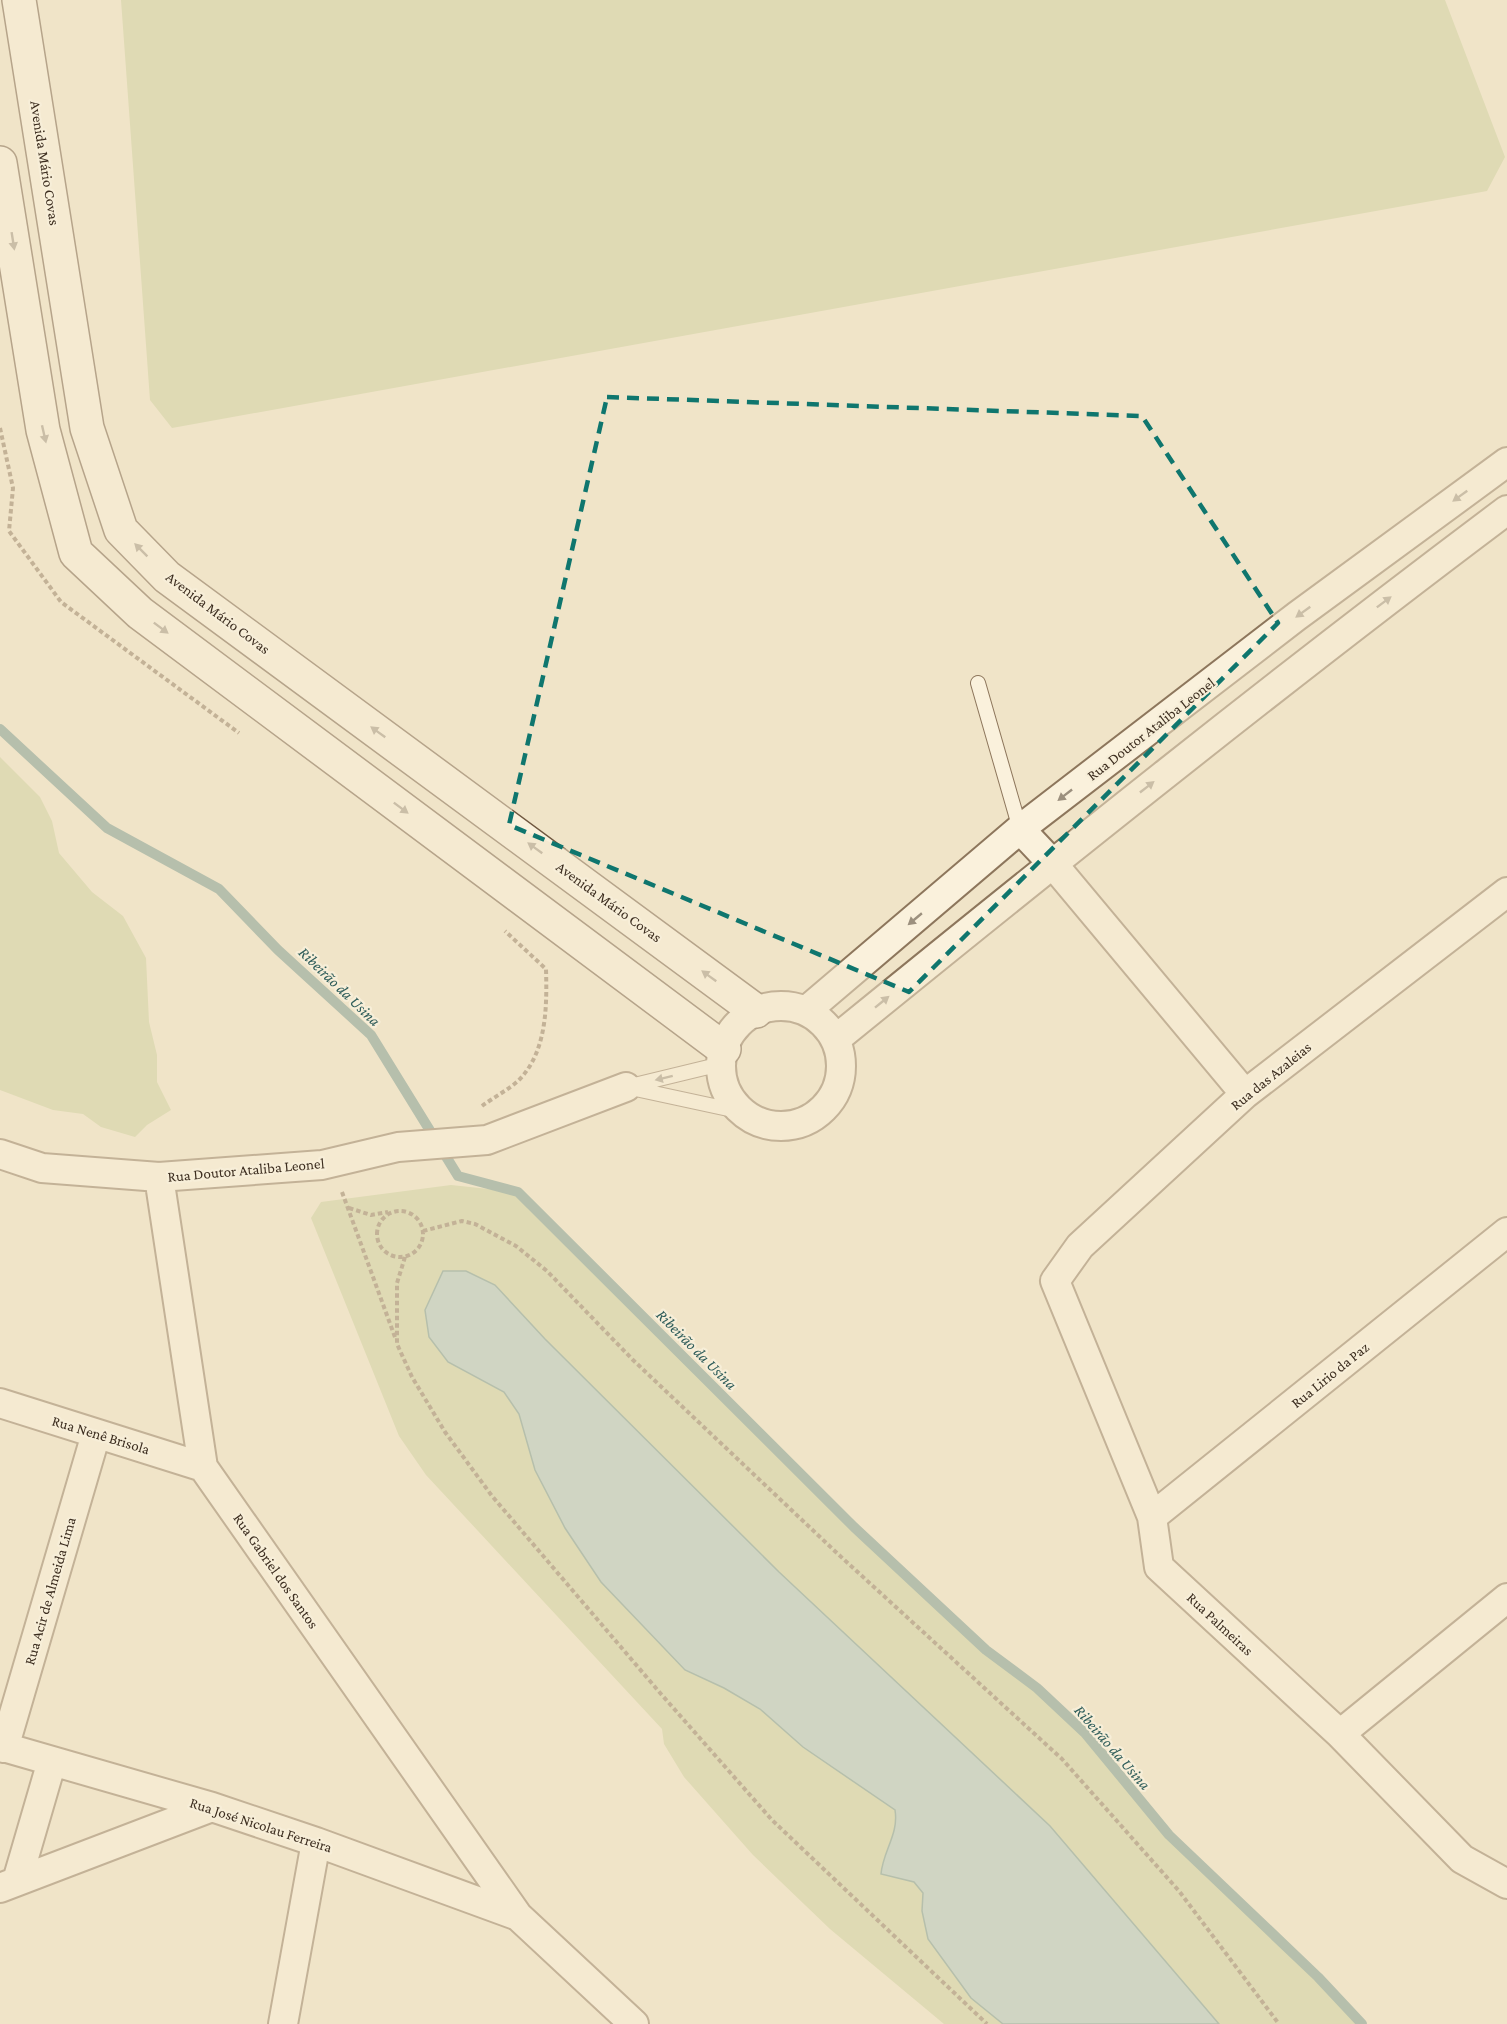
<svg xmlns="http://www.w3.org/2000/svg" width="1507" height="2024" font-family="'Crimson Pro',serif">
<style>
.green{fill:#c9cf9b}
.water{fill:#a9c4bc;stroke:#6f938a;stroke-width:1.5}
.lines{fill:none;stroke-linecap:round;stroke-linejoin:round}
.stream{stroke:#6f938a;stroke-width:10}
.lane-casing{stroke:#8d765c;stroke-width:16}
.street-casing{stroke:#8d765c;stroke-width:32}
.secondary-casing{stroke:#6f573f;stroke-width:36}
.path{stroke:#8d765c;stroke-width:4;stroke-dasharray:4.5 3;stroke-linecap:butt}
.lane{stroke:#faf1dc;stroke-width:14}
.street{stroke:#faf1dc;stroke-width:28}
.secondary{stroke:#faf1dc;stroke-width:33}
.oneway{fill:#9c907e}
.marked{fill:none;stroke:#0f766e;stroke-width:4.5;stroke-dasharray:12 8;stroke-linejoin:round}
.labels{text-anchor:middle;stroke-width:4.5;stroke-linejoin:round;paint-order:stroke}
.street-label{font-size:15px;fill:#3d2e20;stroke:#f7eed8}
.water-label{font-size:16px;font-style:italic;fill:#2f5d5a;stroke:#f7eed8}
</style>
<rect width="100%" height="100%" fill="#f0e4c8"/>
<!-- green -->
<path class="green" d="M121,0H1445L1505,157L1487,191L172,428L150,400Z
M0,757L40,797L52,821L59,853L92,892L123,916L146,958L149,1022L157,1055V1082L171,1110L147,1125L135,1137L101,1127L83,1114L53,1110L0,1090Z
M451,1185L518,1192L854,1527L986,1650L1037,1688L1085,1733L1169,1835L1318,1977L1362,2024H944L830,1929L753,1855L684,1777L664,1744L662,1729L426,1475L399,1436L311,1218L321,1202Z"/>
<!-- water -->
<path class="water" d="M443,1271H466L495,1285L545,1339L779,1572L1050,1826L1219,2024H1003L971,1998L928,1939L922,1911L923,1893L914,1882L881,1874C883,1851 899,1834 895,1810L803,1747L760,1709L724,1688L685,1670L601,1582L565,1528L535,1470L519,1414L504,1392L448,1362L429,1337L425,1310Z"/>
<g class="lines">
<!-- stream -->
<path class="stream" d="M0,729L107,828L219,889L278,950L371,1035L458,1176L518,1192L854,1527L986,1650L1037,1688L1085,1733L1169,1835L1318,1977L1362,2024"/>
<!-- lane casing -->
<g class="lane-casing">
<path id="lane" d="M978,683L1020,829
M721,1064L626,1087L742,1112"/>
</g>
<!-- street casing -->
<g class="street-casing">
<path id="street" d="M1020,829L1052,863L1245,1094
M1507,892L1245,1094L1080,1246L1055,1281L1152,1517L1159,1567L1340,1734L1462,1859L1507,1884
M721 1066a60 60 0 1 1 120 0a60 60 0 1 1-120 0Z
M806,1011L1020,829L1297,616L1507,462
M836,1039C1057,859 1279,681 1507,510
M0,1154L42,1168L159,1177L322,1165L398,1147L487,1140L626,1087
M159,1177L203,1467L518,1916L634,2024
M0,1403L203,1467
M1152,1517L1507,1232
M1340,1734L1507,1598
M0,1746L212,1807L316,1842L518,1916
M4,1748L96,1434
M17,1881L52,1761
M0,1888L212,1807
M283,2024L316,1842"/>
</g>
<!-- secondary casing -->
<g class="secondary-casing">
<path id="secondary" d="M19,0L87,428L121,530L167,577L756,1011
M0,163L43,430L76,553L140,613L724,1049"/>
</g>
<!-- path -->
<path class="path" d="M0,428L13,488L9,531L61,602L239,733
M482,1106C494,1097 510,1089 520,1079C547,1050 547,1006 546,969L505,931
M342,1192L396,1340
M349,1208L371,1215L388,1212
M377 1234a23 23 0 1 1 46 0a23 23 0 1 1-46 0Z
M423,1231L462,1221L475,1224L516,1246L547,1271L633,1360L839,1555L1062,1759L1179,1891L1279,2024
M405,1257L397,1283V1344L412,1377L445,1432L492,1496L661,1694L772,1820L987,2024"/>
<!-- lane -->
<use href="#lane" class="lane"/>
<!-- street -->
<use href="#street" class="street"/>
<!-- secondary -->
<use href="#secondary" class="secondary"/>
</g>
<!-- one-way arrows -->
<defs><path id="oneway-solid" d="M-6-.8H1V-3.2L6.5 0L1 3.2V.8H-6Z" transform="scale(1.5)"/></defs>
<g class="oneway">
<use href="#oneway-solid" transform="translate(13 241) rotate(81)"/>
<use href="#oneway-solid" transform="translate(44 434) rotate(77)"/>
<use href="#oneway-solid" transform="translate(1460 496) rotate(144)"/>
<use href="#oneway-solid" transform="translate(141 550) rotate(-135)"/>
<use href="#oneway-solid" transform="translate(1384 602) rotate(-37)"/>
<use href="#oneway-solid" transform="translate(1303 612) rotate(144)"/>
<use href="#oneway-solid" transform="translate(161 628) rotate(37)"/>
<use href="#oneway-solid" transform="translate(378 732) rotate(-144)"/>
<use href="#oneway-solid" transform="translate(1147 787) rotate(-38)"/>
<use href="#oneway-solid" transform="translate(1065 795) rotate(142)"/>
<use href="#oneway-solid" transform="translate(401 808) rotate(37)"/>
<use href="#oneway-solid" transform="translate(535 848) rotate(-144)"/>
<use href="#oneway-solid" transform="translate(915 919) rotate(140)"/>
<use href="#oneway-solid" transform="translate(709 976) rotate(-144)"/>
<use href="#oneway-solid" transform="translate(882 1002) rotate(-39)"/>
<use href="#oneway-solid" transform="translate(664 1078) rotate(166)"/>
</g>
<!-- marked area -->
<path d="M0 0H1507V2024H0ZM607,397L1142,416L1278,623L909,992L509,825Z" fill="#f0e4c8" fill-opacity=".55" fill-rule="evenodd"/>
<path class="marked" d="M607,397L1142,416L1278,623L909,992L509,825Z"/>
<g class="labels">
<!-- street labels -->
<g class="street-label">
<text transform="translate(45 163) rotate(81)" y="5">Avenida Mário Covas</text>
<text transform="translate(218 613) rotate(37)" y="5">Avenida Mário Covas</text>
<text transform="translate(1151 729) rotate(-38)" y="5">Rua Doutor Ataliba Leonel</text>
<text transform="translate(609 902) rotate(36)" y="5">Avenida Mário Covas</text>
<text transform="translate(1271 1076) rotate(-39)" y="5">Rua das Azaleias</text>
<text transform="translate(246 1170) rotate(-5)" y="5">Rua Doutor Ataliba Leonel</text>
<text transform="translate(1330 1375) rotate(-39)" y="5">Rua Lirio da Paz</text>
<text transform="translate(101 1435) rotate(17)" y="5">Rua Nenê Brisola</text>
<text transform="translate(276 1571) rotate(55)" y="5">Rua Gabriel dos Santos</text>
<text transform="translate(50 1591) rotate(-74)" y="5">Rua Acir de Almeida Lima</text>
<text transform="translate(1220 1624) rotate(43)" y="5">Rua Palmeiras</text>
<text transform="translate(261 1825) rotate(18)" y="5">Rua José Nicolau Ferreira</text>
</g>
<!-- water labels -->
<g class="water-label">
<text transform="translate(340 986) rotate(44)" y="6">Ribeirão da Usina</text>
<text transform="translate(697 1349) rotate(45)" y="6">Ribeirão da Usina</text>
<text transform="translate(1113 1747) rotate(49)" y="6">Ribeirão da Usina</text>
</g>
</g>
</svg>
